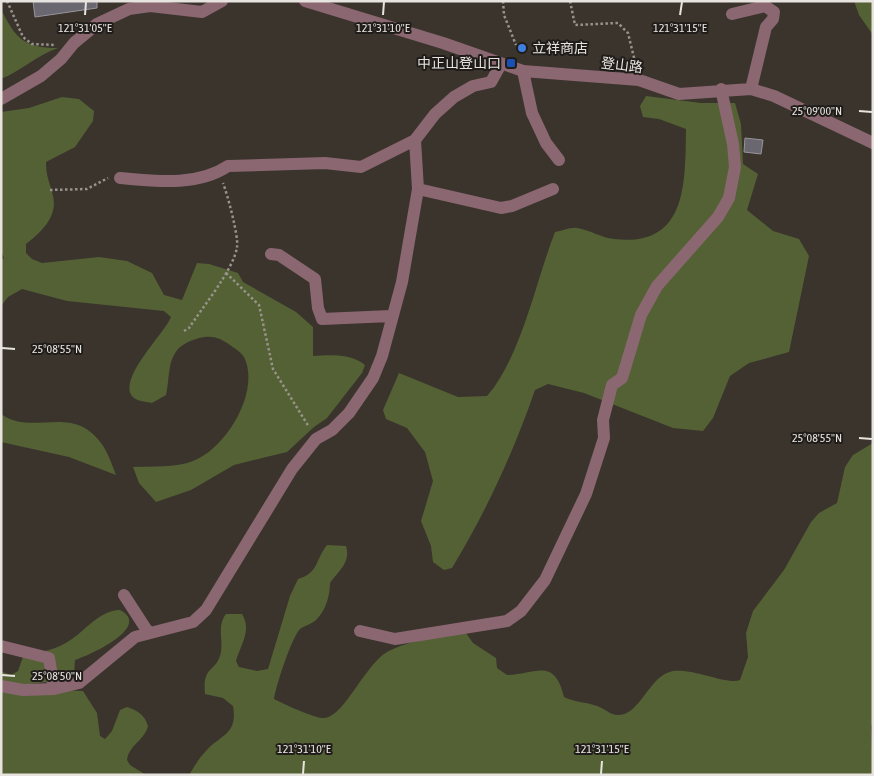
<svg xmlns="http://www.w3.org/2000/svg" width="874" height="776" font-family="'Asap Condensed','Noto Sans TC',sans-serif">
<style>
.green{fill:#546134}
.building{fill:#6a6770;stroke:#97949d}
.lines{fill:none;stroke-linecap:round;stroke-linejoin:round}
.path{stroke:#97938d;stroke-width:2.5;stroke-dasharray:2.5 2.5;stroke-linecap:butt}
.minor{stroke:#8b6771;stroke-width:12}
.ticks{fill:none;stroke:#e7e4df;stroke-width:2}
.shop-dot{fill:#3f7fe0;stroke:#1f1c19;stroke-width:2}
.transit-dot{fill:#1a4fb4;stroke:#1f1c19;stroke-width:2}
.labels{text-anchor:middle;stroke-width:4;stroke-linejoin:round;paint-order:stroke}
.poi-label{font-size:14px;fill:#e7e4df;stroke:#1f1c19;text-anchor:start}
.street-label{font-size:14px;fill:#e7e4df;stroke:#1f1c19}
.ticks-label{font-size:12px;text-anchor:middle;fill:#e7e4df;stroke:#1f1c19;stroke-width:4;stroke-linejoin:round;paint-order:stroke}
</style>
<rect width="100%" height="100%" fill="#3a342d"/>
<!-- green -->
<path class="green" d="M854,1H873V35L859,15Z
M1,9C15,38 24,48 58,48C37,55 21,71 1,79Z
M646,96L701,103H735L741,124L743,164L758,174L747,210L773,231L799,239L809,256L789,352L749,363L730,376L713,418L703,431L673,428L584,393L548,384L535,390C514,451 486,512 452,568L444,570L433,562L431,546L421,521L433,481L425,452L407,428L386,419L383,410L399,373L458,397L487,396C522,355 535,283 555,232C562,231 571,227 577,228C590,230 602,238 614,239C688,248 685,182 686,129L659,119L643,117L640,106Z
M62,97L79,99L94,111L93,121L75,147L46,162C46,178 50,182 53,196C58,217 41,232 26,244V253L32,259L42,263L99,257L127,261L152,273L164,295L182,300L197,263L209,264L238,273L243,282L296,312L313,327V356C330,355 351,353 365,365L362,373L327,418L314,427L287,452L234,465L191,490L156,502L139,483L133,467C151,466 176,468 193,461C226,449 261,391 244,357C241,352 234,348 230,345C219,337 212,335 199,338C189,341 179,345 174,355C168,365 169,383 166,395L152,403C147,402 138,401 134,398C114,382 165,333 171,317L164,311L67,301L22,289L8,297L1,306V260L4,258L1,251V112L29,108Z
M1,414C33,437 72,403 101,443C108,452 112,465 116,475L69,457L1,442Z
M873,443V724L871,725L873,775H189C194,767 199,758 205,752C221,734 238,735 233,706L223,698L205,694C202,664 217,673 221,652C223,638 217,626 226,614H242C252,630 241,644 236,661L239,667L257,671L268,669L290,596L298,579C319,573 315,560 327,545L346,546C351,563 339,570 330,583C330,595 326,610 317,619C313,624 305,625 300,629C291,639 276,686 274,699C284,704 315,719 325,718C344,716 365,665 387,652C411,639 440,638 466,633L473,643L496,658L497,668L507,675C535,675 554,656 564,697C574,702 586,702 597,706C604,708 610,715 618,715C640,716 649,675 673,671C694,668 727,685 740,680L748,657L746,633L753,611L784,570L811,522L819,513L837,503L845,467L853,455Z
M120,610C153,627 88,656 75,660L74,675C58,685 34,680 16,688L83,691L97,713L100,736L105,739L112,731L120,710L127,707C137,710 145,715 148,726C144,741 129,745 127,760L130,765L146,775H1V669L3,672L11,675L18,671L24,654C41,653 58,649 72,639C88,628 99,611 120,610Z"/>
<!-- building -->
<path class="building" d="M33,1H97V8L35,17Z
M745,138L763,140L761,154L744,152Z"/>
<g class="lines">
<!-- path -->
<path class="path" d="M7,1L23,37L32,44L55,45
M503,1L504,15L516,45
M570,1L575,25L618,23L628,33L636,66
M50,190L87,189L108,178
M226,273L259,305L273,369L309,427
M184,331L189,328C202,308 234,269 237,247C239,237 227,193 223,183"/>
<!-- minor -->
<path class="minor" d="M305,1L443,43L523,71L639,80L679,94L751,89L774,96L873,143
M732,14L765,6L774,12L773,19L766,27L751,89
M523,71L532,113L546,143L559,160
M1,99L41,76L61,59L74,43L97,24L129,9L150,6L202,12L222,1
M120,178C154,181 197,187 228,166L325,163L361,167L415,140
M418,189L501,208L512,206L553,189
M271,254L279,255L315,279L318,308L322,319L391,316
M124,595L148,632
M360,631L395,639L507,621L521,611L545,580L586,494L604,438L603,420L612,385L622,378L641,315L657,286L718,217L729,198L735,167L733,144L721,89
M1,646L49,658L54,689
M1,686L23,690L54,689L79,683L135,637L193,622L206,610L292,469L316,439L332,430L349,413L373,378L382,356L402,282L418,189L415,140L435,114L454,97L473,86L491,82L501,64"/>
</g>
<!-- ticks -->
<path class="ticks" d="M85,15L86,2M383,15L384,2M680,15L682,2M859,111L872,112M2,348L15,349M859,438L872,439M2,675L15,676M303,774L304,761M601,774L602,761"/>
<!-- markers -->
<circle class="shop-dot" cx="522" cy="48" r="5"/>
<rect class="transit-dot" x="506" y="58" width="10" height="10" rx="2.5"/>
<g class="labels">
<!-- poi labels -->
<g class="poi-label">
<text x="532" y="53">立祥商店</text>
<text x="501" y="68" text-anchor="end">中正山登山口</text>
</g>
<!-- street labels -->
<g class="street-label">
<text transform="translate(622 65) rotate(7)" y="5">登山路</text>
</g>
</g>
<g class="ticks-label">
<text x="85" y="32">121°31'05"E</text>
<text x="383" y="32">121°31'10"E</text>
<text x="680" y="32">121°31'15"E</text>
<text x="817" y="115">25°09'00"N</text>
<text x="57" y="353">25°08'55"N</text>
<text x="817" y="442">25°08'55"N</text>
<text x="57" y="680">25°08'50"N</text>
<text x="304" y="753">121°31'10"E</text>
<text x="602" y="753">121°31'15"E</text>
</g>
<!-- border -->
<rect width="874" height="776" fill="none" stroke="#e7e4df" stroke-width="5"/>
</svg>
